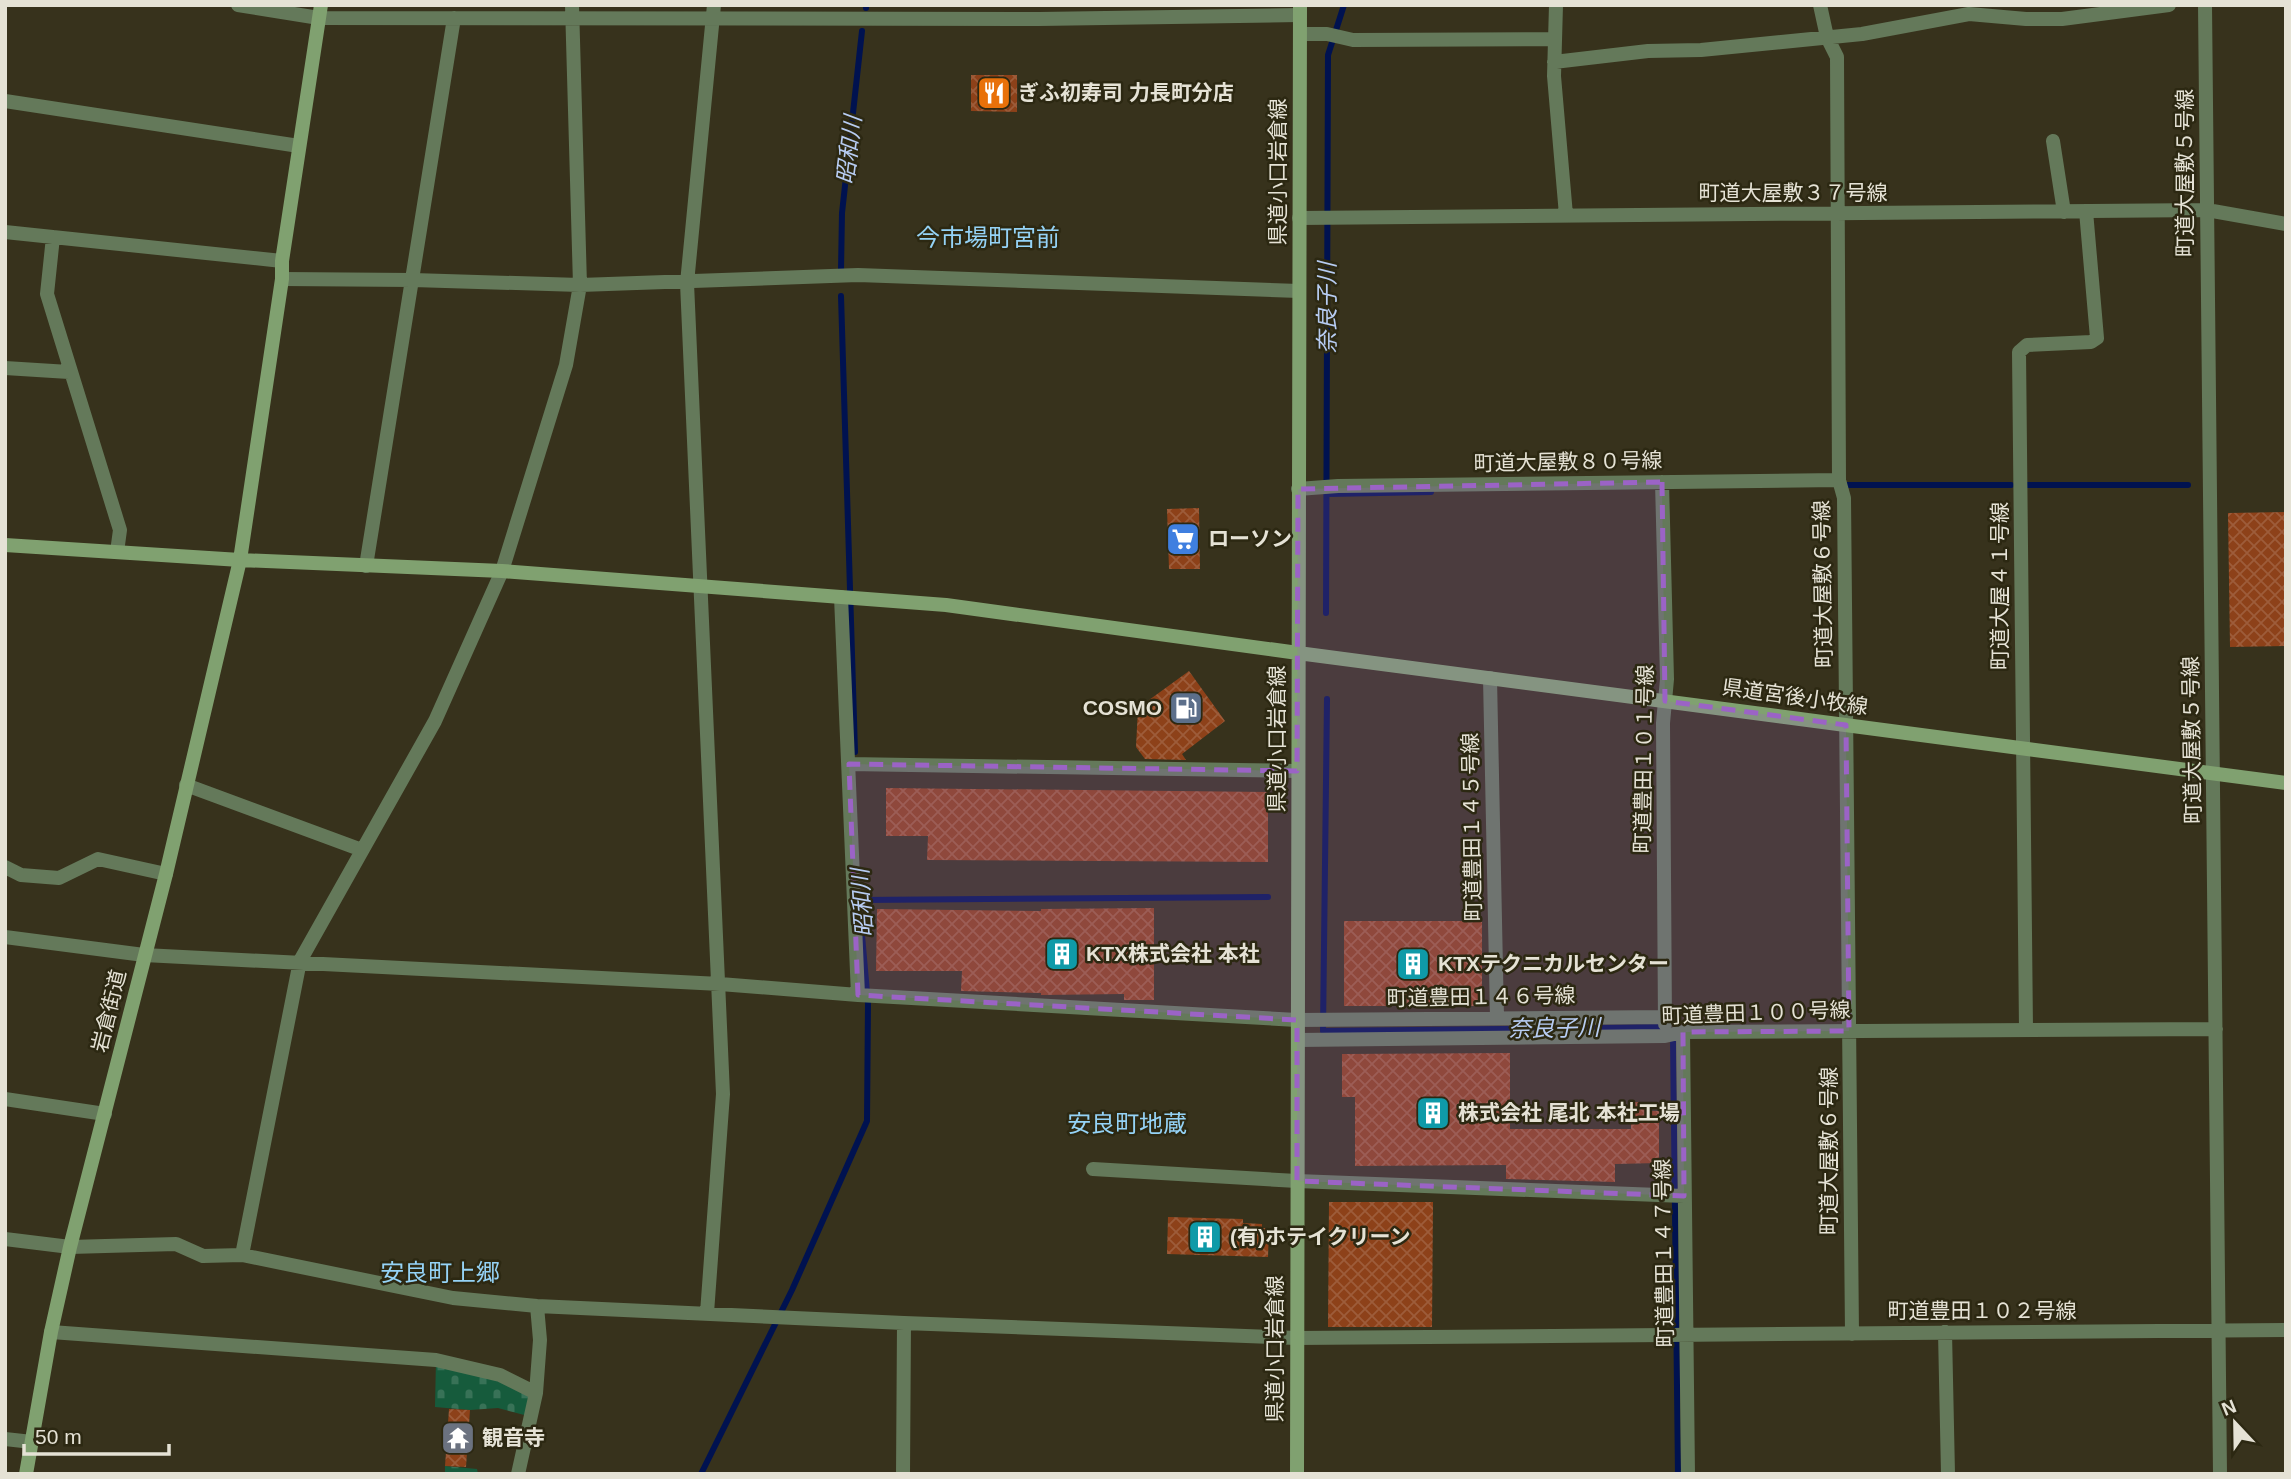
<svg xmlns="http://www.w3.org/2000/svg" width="2291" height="1479" font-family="Arial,'Noto Sans JP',sans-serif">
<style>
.cemetery{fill:url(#cemetery-stones)}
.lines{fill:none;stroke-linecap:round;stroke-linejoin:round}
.stream{stroke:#001250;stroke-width:6}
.building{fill:url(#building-cross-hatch)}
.street{stroke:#64795a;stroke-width:14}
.secondary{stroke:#80a170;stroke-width:14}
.marked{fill:#9b63c6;fill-opacity:0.2;stroke:#9b63c6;stroke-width:5;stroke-dasharray:14 9;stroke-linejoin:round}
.labels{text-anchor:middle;stroke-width:5;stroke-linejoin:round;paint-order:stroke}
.poi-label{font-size:21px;font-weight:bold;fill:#e5e2d5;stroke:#2c2812;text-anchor:start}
.street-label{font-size:21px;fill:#e5e2d5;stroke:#2c2812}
.water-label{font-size:23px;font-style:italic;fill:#b7ccf2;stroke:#2c2812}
.quarter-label{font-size:24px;fill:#95d3f6;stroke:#2c2812}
</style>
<defs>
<pattern id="cemetery-stones" width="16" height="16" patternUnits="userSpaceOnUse" patternTransform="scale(1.75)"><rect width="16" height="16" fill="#165b3c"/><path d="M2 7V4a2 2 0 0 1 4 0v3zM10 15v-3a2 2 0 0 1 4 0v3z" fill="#387257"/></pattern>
<pattern id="building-cross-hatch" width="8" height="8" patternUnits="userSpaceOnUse" patternTransform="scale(1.75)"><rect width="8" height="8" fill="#8d4119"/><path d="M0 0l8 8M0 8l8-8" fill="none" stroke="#9d5c3a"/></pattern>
</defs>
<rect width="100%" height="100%" fill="#37321c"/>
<!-- cemetery -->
<path class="cemetery" d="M436,1360L536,1393L532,1417L498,1408L470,1410L435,1407Z
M445,1466L477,1469L478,1474H445Z"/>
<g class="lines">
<!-- stream -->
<path class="stream" d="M866,8V5
M841,270L842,213L862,31
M841,296L855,752
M1847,485H2011
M2023,485H2188
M1327,494L1431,492
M1326,613L1328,55L1344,5
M1327,699L1323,1031L1666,1027
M860,900L1268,897
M1673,1035L1678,1474
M701,1474L792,1290L867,1121L868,1004L862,935"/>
</g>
<!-- building -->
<path class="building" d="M971,75H1017V112L971,111Z
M1199,508L1200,569H1169L1167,509Z
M2286,512V646L2230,647L2228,513Z
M1189,671L1225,721L1182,754L1186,760L1145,759L1136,747L1138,708Z
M886,788L1268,792V862L927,860L928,836H886Z
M1154,908V1000H1124V994L1041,995V993L961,991L962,971H876L877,909L1041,911V909Z
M1344,921H1482V1006H1344Z
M1510,1053V1129H1631V1102H1650V1111H1659V1163L1615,1164V1182L1506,1179V1165L1355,1166V1097H1342V1054Z
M1329,1202H1433L1432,1327H1328Z
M1168,1217L1243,1219V1223L1262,1224V1228H1269L1268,1257L1167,1254Z
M449,1409L470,1410L466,1467L445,1466Z"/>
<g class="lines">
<!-- street -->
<path class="street" d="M238,5L319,18L1039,19L1299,15
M1556,5L1554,76L1566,215
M1820,5L1827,37L1837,57L1839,480L1844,498L1852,1334
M2205,5L2220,1474
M1300,34H1327L1353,40L1555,39
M1554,62L1648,51L1701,50L1862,34L1969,14L2026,19H2062L2169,5
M5,101L299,146
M2053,141L2064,212
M1299,218L2207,210L2286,224
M5,232L282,261
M53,237L47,294L120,530L117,552
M282,279L413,280L580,285L858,275L1299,291
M5,368L69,372
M1662,482L1667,679L1663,723L1665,1024
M1298,489L1338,486L1839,480
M366,566L454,18
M841,597L858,995
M1490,678L1497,1017
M849,764L1297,771
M186,785L362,850
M5,867L21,875L59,878L98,859L166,874
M5,937L144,955L720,984L858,995L1297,1020L1665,1017
M2026,1030L2019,352L2027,345L2091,342L2097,338L2086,211
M1683,1032L1688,1474
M1298,1040L1665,1036L1683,1032L2216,1029
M5,1099L105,1114
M1093,1169L1297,1181L1684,1196
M5,1239L70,1247L176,1244L203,1256L242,1255L453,1298L537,1306L904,1323L1297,1338L2286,1330
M242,1255L300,961L435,721L502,571L566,365L580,285L572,5
M707,1313L723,1094L687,283L714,5
M51,1332L436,1360L500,1375L536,1393
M1945,1332L1948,1474
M5,1439L32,1442
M518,1474L536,1393L540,1340L537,1306
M903,1474L904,1323"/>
<!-- secondary -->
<path class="secondary" d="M5,545L240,560L502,571L946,605L1298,653L2286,783
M26,1474L51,1332L70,1247L166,874L240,560L282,279V261L321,5
M1297,1474L1300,5"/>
</g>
<!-- marked area -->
<path class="marked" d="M1662,482L1665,701L1846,725L1849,1031L1683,1032L1684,1196L1297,1181V1020L858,995L849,764L1297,771L1298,489Z"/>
<!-- icons -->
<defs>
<g id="restaurant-square" transform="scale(1.75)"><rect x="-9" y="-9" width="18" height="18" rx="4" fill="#e8710a" stroke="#2c2812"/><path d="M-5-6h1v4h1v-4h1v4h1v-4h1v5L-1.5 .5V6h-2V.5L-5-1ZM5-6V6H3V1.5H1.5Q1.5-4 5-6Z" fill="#fff"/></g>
<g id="supermarket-square" transform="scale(1.75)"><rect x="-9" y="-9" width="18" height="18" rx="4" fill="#3f7fe0" stroke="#2c2812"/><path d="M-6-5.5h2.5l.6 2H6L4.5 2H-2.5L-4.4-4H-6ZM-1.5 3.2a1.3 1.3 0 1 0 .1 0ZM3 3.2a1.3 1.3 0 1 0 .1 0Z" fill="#fff"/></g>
<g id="fuel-square" transform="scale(1.75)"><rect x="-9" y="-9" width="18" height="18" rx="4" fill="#5c6f8a" stroke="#2c2812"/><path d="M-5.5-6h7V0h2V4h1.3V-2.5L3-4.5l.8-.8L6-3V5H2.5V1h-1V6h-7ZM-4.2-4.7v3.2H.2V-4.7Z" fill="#fff"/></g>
<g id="building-square" transform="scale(1.75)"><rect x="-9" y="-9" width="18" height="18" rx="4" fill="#0f9aa8" stroke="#2c2812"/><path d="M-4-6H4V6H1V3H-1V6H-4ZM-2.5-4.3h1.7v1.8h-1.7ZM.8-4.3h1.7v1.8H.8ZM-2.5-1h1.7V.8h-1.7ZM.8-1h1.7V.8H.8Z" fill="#fff"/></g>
<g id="temple-square" transform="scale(1.75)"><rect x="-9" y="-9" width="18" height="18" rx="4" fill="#6b7280" stroke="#2c2812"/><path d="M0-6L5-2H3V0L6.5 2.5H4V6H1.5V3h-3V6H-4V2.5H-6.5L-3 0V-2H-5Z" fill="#fff"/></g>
</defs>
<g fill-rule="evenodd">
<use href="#restaurant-square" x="994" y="93"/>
<use href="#supermarket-square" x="1183" y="539"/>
<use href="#fuel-square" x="1186" y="708"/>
<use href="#building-square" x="1062" y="954"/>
<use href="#building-square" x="1413" y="964"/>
<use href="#building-square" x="1433" y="1113"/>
<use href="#building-square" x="1205" y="1237"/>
<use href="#temple-square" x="458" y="1438"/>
</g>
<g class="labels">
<!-- poi labels -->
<g class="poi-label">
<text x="1018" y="100">ぎふ初寿司 力長町分店</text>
<text x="1208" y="546">ローソン</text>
<text x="1162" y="715" text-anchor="end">COSMO</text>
<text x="1086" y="961">KTX株式会社 本社</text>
<text x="1438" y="971">KTXテクニカルセンター</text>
<text x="1458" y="1120">株式会社 尾北 本社工場</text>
<text x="1230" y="1244">(有)ホテイクリーン</text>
<text x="482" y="1445">観音寺</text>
</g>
<!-- street labels -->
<g class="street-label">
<text transform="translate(1278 172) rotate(-90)" y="7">県道小口岩倉線</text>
<text transform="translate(2185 173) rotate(-90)" y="7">町道大屋敷５号線</text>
<text x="1793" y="200">町道大屋敷３７号線</text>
<text transform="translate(1568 462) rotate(-1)" y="7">町道大屋敷８０号線</text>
<text transform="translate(1823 584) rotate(-91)" y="7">町道大屋敷６号線</text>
<text transform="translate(2000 586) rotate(-90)" y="7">町道大屋４１号線</text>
<text transform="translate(1795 697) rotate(8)" y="7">県道宮後小牧線</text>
<text transform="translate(1277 739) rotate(-90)" y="7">県道小口岩倉線</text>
<text transform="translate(2192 740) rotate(-91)" y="7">町道大屋敷５号線</text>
<text transform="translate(1644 759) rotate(-89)" y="7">町道豊田１０１号線</text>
<text transform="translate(1472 827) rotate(-91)" y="7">町道豊田１４５号線</text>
<text transform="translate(1481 997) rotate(-1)" y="7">町道豊田１４６号線</text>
<text transform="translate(109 1011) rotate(-76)" y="7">岩倉街道</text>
<text transform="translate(1756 1013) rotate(-2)" y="7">町道豊田１００号線</text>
<text transform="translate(1829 1151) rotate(-90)" y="7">町道大屋敷６号線</text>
<text transform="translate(1664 1253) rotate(-91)" y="7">町道豊田１４７号線</text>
<text x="1982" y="1318">町道豊田１０２号線</text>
<text transform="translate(1275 1349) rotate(-90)" y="7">県道小口岩倉線</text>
</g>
<!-- water labels -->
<g class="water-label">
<text transform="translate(849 150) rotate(-83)" y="8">昭和川</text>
<text transform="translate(1327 308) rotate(-90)" y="8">奈良子川</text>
<text transform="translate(862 903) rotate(-94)" y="8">昭和川</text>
<text transform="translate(1554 1028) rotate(-1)" y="8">奈良子川</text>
</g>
<!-- quarter labels -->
<g class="quarter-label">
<text x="988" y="246">今市場町宮前</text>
<text x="1127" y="1132">安良町地蔵</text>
<text x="440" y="1281">安良町上郷</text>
</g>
</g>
<!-- border -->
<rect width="2291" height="1479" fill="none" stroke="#e5e2d5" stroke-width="14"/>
<!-- north arrow -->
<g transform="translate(2235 1423) rotate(338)" stroke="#2c2812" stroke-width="5" paint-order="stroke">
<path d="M0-5L12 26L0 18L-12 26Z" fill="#e5e2d5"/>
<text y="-10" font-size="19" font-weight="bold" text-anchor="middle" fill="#e5e2d5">N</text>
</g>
<!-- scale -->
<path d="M24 1444v10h145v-10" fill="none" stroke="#e5e2d5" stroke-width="3.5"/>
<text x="35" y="1444" font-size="21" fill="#e5e2d5" stroke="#2c2812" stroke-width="5" paint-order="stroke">50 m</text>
</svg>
